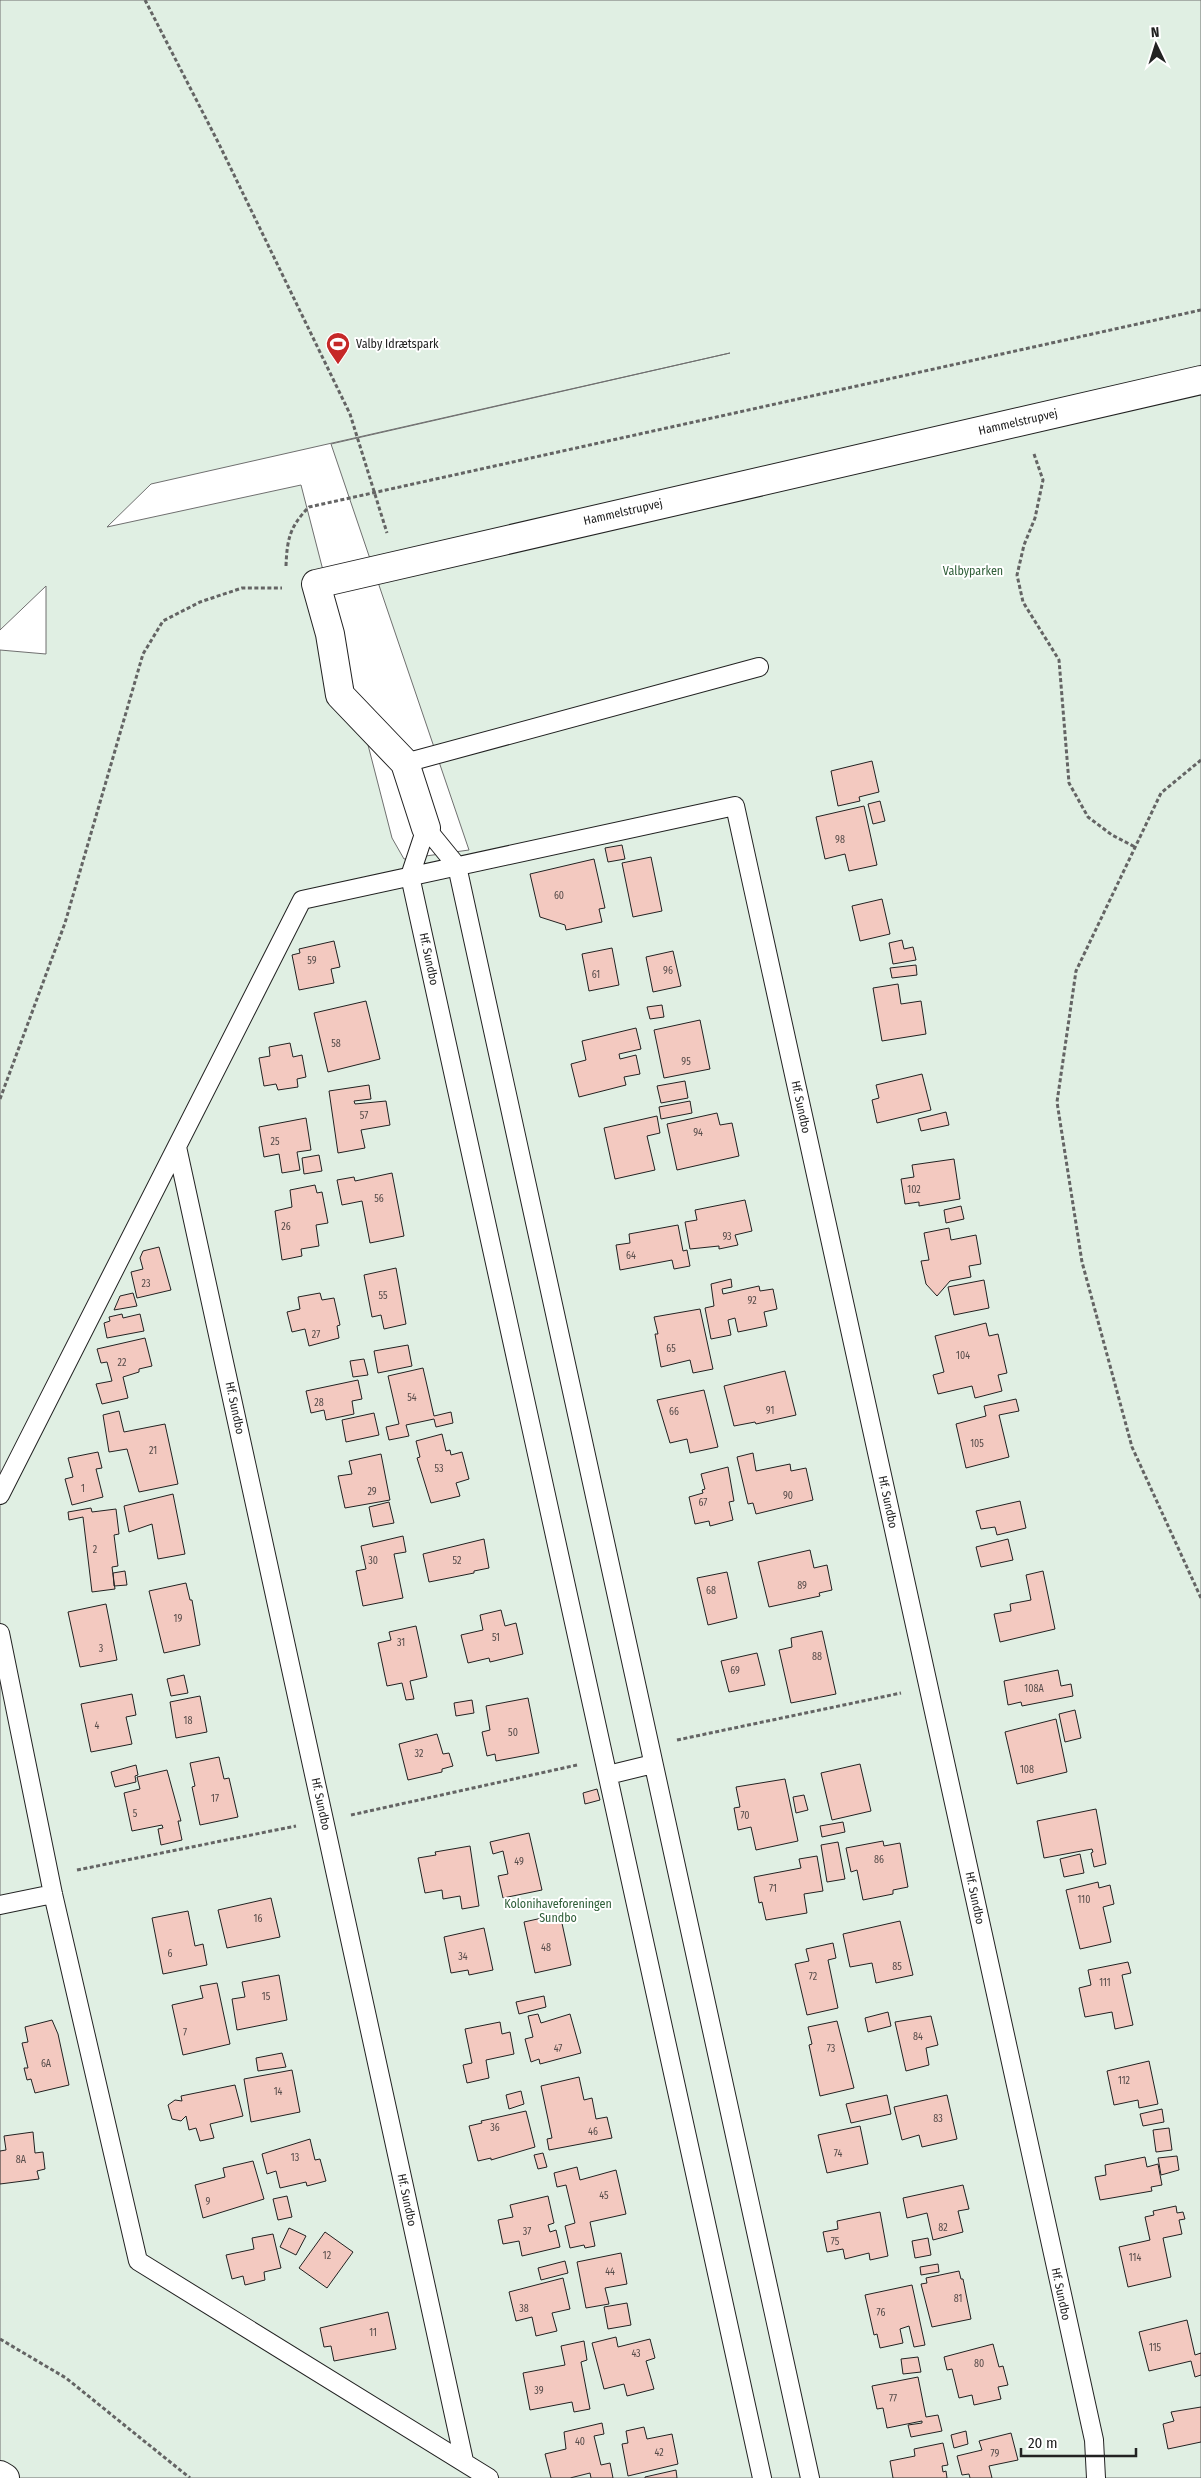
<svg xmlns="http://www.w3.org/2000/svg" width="1201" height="2478" font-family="'Fira Sans Condensed',sans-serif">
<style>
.green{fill:#e0efe3;stroke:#6f6f6f;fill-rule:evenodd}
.building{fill:#f3c9c0;stroke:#222}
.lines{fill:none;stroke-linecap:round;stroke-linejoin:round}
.lane-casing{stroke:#222;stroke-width:20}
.street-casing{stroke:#222;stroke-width:30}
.path{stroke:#646464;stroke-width:3;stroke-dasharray:4 2.5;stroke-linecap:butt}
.lane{stroke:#fff;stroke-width:18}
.street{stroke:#fff;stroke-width:28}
.labels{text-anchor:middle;stroke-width:4;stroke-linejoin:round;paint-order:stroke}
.number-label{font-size:10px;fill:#564c4a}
.poi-label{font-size:12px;fill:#222;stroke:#fff;text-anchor:start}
.street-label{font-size:12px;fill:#222;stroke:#fff}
.park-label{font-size:12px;fill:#2f5e38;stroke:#fff}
</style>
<rect width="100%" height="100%" fill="#fff"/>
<!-- green -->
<path class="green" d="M0,0H1201V2478H0V650L46,654V586L0,630ZM730,353L331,444L469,850L404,859L392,838L301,485L107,527L151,484Z"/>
<!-- building -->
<path class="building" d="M872,761L879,792L859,797L860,801L838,806L831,771Z
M880,801L885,821L873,824L868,804Z
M864,806L877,865L849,871L845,854L825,859L816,817Z
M622,845L625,859L608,862L605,848Z
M651,857L662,911L633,917L622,863Z
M594,859L605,908L599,909L602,922L566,930L565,925L540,917L530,874Z
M882,899L890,934L860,941L852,906Z
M902,940L904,949L913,947L916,960L893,964L889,943Z
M334,941L340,967L331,969L334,983L299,990L292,955L300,953L299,949Z
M612,948L619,985L589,991L582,954Z
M673,951L681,986L653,992L646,957Z
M916,965L917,975L892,978L890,968Z
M898,984L901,1004L921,1001L926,1034L882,1041L873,988Z
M366,1001L380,1059L328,1072L314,1013Z
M662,1005L664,1017L650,1019L647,1007Z
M700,1020L710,1069L664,1078L654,1030Z
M636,1028L641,1049L619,1054L620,1059L636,1055L640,1074L624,1077L626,1085L579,1097L571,1064L586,1060L582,1041Z
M290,1043L293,1057L302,1055L306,1077L297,1079L298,1087L278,1090L276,1084L264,1086L259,1058L270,1056L269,1047Z
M922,1074L931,1110L877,1123L872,1100L879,1098L876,1085Z
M685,1081L688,1098L661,1103L657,1086Z
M369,1085L371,1099L354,1101L355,1104L386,1101L390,1125L361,1130L365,1148L338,1153L329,1091Z
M690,1101L692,1113L661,1119L659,1107Z
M946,1112L949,1125L921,1131L918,1119Z
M717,1113L720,1125L732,1123L739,1156L677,1170L667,1124Z
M657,1116L660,1133L647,1136L655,1170L615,1179L604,1128Z
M306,1118L311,1150L297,1152L300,1170L282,1173L279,1154L264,1157L259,1127Z
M319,1155L322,1171L304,1174L302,1158Z
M954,1159L960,1199L919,1206V1202L905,1204L901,1179L914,1177L912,1165Z
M392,1173L404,1236L370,1243L362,1201L342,1205L337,1180L354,1177L355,1181Z
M315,1185L317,1193L322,1192L328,1223L316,1225L319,1246L301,1249L302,1256L282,1260L275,1211L292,1207L290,1190Z
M745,1200L752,1231L735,1235L738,1245L719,1249V1246L690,1249L685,1222L697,1220L695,1210Z
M961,1206L964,1219L946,1223L944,1210Z
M678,1225L683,1251L687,1250L690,1266L674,1269L672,1260L620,1270L616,1245L630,1243L629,1234Z
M949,1228L951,1240L976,1235L981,1264L969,1266L971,1277L950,1281L937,1296L926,1284L921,1261L929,1260L924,1233Z
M159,1247L171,1290L137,1298L131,1272L143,1269L140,1258L143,1251Z
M396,1268L406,1324L384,1329L381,1315L372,1317L364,1275Z
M731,1279L732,1287L722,1289L723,1294L759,1286L760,1291L773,1289L777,1309L764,1312L767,1326L738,1332L735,1318L728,1320L731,1335L711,1339L705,1308L714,1306L711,1284Z
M984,1280L989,1308L954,1315L948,1287Z
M133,1293L137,1306L114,1310L120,1296Z
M320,1293L322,1300L334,1298L340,1325L337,1326L339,1338L309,1346L305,1329L292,1332L287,1312L300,1309L298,1297Z
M700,1309L713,1369L693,1373L690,1360L661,1367L655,1334H658L654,1317Z
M122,1314L123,1318L140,1314L144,1331L107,1338L104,1323L110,1321L109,1317Z
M986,1323L989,1336L998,1334L1007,1373L998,1375L1002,1391L975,1398L972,1386L938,1394L933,1375L944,1372L935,1336Z
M145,1338L152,1366L139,1369V1372L123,1377L128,1398L102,1404L96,1384L112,1381L107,1362L101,1363L97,1349Z
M408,1345L412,1366L378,1373L374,1351Z
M364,1359L368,1375L353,1377L350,1361Z
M423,1368L434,1416L451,1412L453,1423L436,1427L434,1419L406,1425L409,1436L389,1440L386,1427L399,1424L388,1376Z
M785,1371L796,1415L756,1424L755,1422L734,1426L724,1386Z
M358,1380L362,1399L352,1401L354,1414L326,1420L324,1410L311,1413L306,1391Z
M704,1390L718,1447L690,1453L687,1439L670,1443L657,1400Z
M1016,1399L1019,1411L999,1415L1009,1457L966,1468L956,1424L986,1416L984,1406Z
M119,1411L124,1432L165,1424L178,1484L139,1492L127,1449L109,1452L103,1415Z
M374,1413L379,1435L346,1442L342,1420Z
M442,1434L446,1451L450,1450L451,1455L462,1452L469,1479L456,1483L460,1496L431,1503L417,1458L420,1457L416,1441Z
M98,1452L102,1468L96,1469L103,1497L72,1505L65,1479L73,1477L68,1458Z
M753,1453L756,1471L790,1464L791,1471L806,1468L813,1500L756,1514L753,1503L748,1504L737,1457Z
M381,1454L390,1500L345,1508L338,1476L352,1474L349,1461Z
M728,1467L734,1501L729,1502L733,1520L710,1526L709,1521L695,1524L689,1497L703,1493L702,1490L705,1489L701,1474Z
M173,1494L185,1554L158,1559L152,1524L129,1532L124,1506Z
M1020,1501L1026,1528L997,1535L995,1527L981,1529L976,1511Z
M389,1502L394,1523L373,1527L369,1507Z
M91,1508L92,1512L116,1509L119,1534L114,1535L118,1566L112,1567L115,1589L92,1592L83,1517L69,1520L68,1512Z
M403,1536L406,1552L394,1554L403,1598L363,1606L356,1571L366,1569L361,1546Z
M484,1539L489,1568L474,1571V1573L429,1582L423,1554Z
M1008,1539L1013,1560L981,1567L976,1547Z
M810,1550L814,1568L827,1565L832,1590L819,1593L820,1596L769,1607L758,1562Z
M125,1571L127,1585L114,1586L113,1573Z
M1043,1571L1055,1629L1000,1642L994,1614L1011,1611L1010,1604L1031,1600L1026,1575Z
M727,1572L737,1618L708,1625L697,1578Z
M186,1583L190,1600H192L200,1645L164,1653L149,1591Z
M106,1604L117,1660L80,1667L68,1612Z
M501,1610L505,1626L516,1623L523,1654L490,1662L489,1658L468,1663L461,1635L483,1630L480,1615Z
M416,1626L427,1677L410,1681L414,1699L406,1700L402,1683L387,1686L378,1643L391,1640L389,1632Z
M822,1631L836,1694L791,1703L779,1650L792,1647L791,1638Z
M757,1653L765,1685L729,1692L721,1661Z
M1058,1670L1061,1686L1071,1684L1073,1696L1022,1706L1021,1702L1008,1705L1004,1681Z
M184,1675L188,1693L171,1696L167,1679Z
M132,1694L136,1715L126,1717L132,1744L91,1752L81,1704Z
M200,1696L207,1732L176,1738L170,1702Z
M528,1698L539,1753L496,1761L495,1754L487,1756L482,1732L490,1730L486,1706Z
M472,1700L474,1713L456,1716L454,1703Z
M1075,1710L1081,1738L1065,1742L1059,1714Z
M1056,1719L1067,1772L1017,1784L1005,1732Z
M437,1734L443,1754L449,1753L453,1766L442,1769V1772L408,1780L399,1744Z
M219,1757L224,1779L229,1778L238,1817L200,1825L192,1787L195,1786L190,1763Z
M860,1764L871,1811L832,1820L821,1773Z
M136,1765L138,1775L135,1776L136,1782L115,1787L111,1772Z
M167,1770L181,1821H178L182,1840L161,1845L158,1829L163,1828L162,1825L132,1831L124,1793L140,1789L137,1777Z
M785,1779L798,1841L756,1850L751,1827L738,1830L734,1808L740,1807L736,1787Z
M597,1789L600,1800L585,1804L583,1793Z
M804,1795L808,1810L796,1813L793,1797Z
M1096,1809L1106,1864L1094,1867L1091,1853L1093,1852L1092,1849L1044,1858L1037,1821Z
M843,1822L845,1832L822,1837L820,1826Z
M529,1833L542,1890L503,1898L498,1876L508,1874L503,1851L493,1854L490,1842Z
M883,1841L884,1846L900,1843L908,1887L893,1890V1894L863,1900L857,1870L851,1872L846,1848Z
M838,1842L845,1879L827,1882L821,1845Z
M470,1846L479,1906L462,1909L460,1896L443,1899L442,1890L425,1893L418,1858L436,1855L435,1852Z
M1080,1854L1084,1873L1064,1877L1060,1859Z
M817,1856L823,1891L804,1894L807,1913L766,1920L762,1902L759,1903L754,1877L801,1868L799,1859Z
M1098,1882L1099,1888L1110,1885L1114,1904L1103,1907L1111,1942L1080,1949L1066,1890Z
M271,1898L280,1937L227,1948L218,1910Z
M188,1911L195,1946L203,1944L207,1965L163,1974L152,1918Z
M560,1914L571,1965L535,1973L524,1922Z
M900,1921L913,1975L876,1983L872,1963L850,1967L843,1934Z
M484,1928L493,1970L469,1975L468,1970L451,1973L444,1937Z
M833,1943L836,1958L828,1960L838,2008L807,2015L795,1964L809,1961L806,1949Z
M1128,1962L1131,1973L1122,1975L1133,2025L1115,2029L1112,2012L1085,2017L1079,1988L1091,1985L1088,1970Z
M279,1975L287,2020L237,2030L232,1999L245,1997L242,1982Z
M217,1983L230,2044L183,2055L172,2005L203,1998L200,1986Z
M544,1996L546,2007L519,2014L516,2002Z
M888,2012L891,2026L868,2032L865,2018Z
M538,2014L541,2023L570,2014L581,2053L540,2064L539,2059L531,2062L525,2039L533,2037L528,2016Z
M931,2016L938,2045L926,2048L929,2065L906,2071L895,2022Z
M52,2020L58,2034L69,2085L35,2093L31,2079L27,2080L24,2068H28L22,2043L28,2042L25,2027Z
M837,2021L854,2088L820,2096L809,2045L812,2044L808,2027Z
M500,2022L502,2034L510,2032L514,2054L486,2060L489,2078L467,2083L463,2065L472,2063L465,2029Z
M282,2053L286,2067L258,2071L256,2058Z
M1149,2061L1158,2104L1139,2108L1138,2100L1114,2105L1107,2071Z
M292,2070L300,2112L251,2122L244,2079Z
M579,2077L584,2100L592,2098L596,2119L607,2117L612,2138L549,2150L547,2139L552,2138L541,2086Z
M235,2085L243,2116L210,2124L214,2138L200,2141L196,2128L189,2130L186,2116L181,2121L172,2119L168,2105L175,2100L182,2101L181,2096Z
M521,2091L524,2104L509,2109L506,2095Z
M887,2095L891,2114L851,2123L846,2104Z
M947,2095L957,2139L922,2147L919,2135L902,2140L894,2107Z
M1162,2109L1164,2122L1143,2126L1140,2114Z
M526,2111L535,2147L491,2160V2158L478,2161L469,2126L482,2123L481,2121Z
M860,2126L868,2164L827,2173L818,2135Z
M1169,2128L1172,2150L1156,2152L1153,2130Z
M33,2132L35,2153L43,2152L45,2169L37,2171L39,2179L0,2184V2151L6,2150L4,2136Z
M310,2139L315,2160L320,2159L326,2181L307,2186L306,2182L280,2188L276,2171L267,2174L262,2154Z
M543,2153L547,2167L538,2169L534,2155Z
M1177,2156L1179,2170L1161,2175L1158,2158Z
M1145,2157L1147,2167L1158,2164L1162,2185L1151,2187L1152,2191L1100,2200L1095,2177L1106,2175L1105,2165Z
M253,2161L264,2199L203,2218L195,2185L225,2177L223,2168Z
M577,2167L580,2180L616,2170L626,2214L590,2222L595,2246L585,2248L584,2245L570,2248L565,2226L575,2223L566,2185L557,2187L554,2173Z
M963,2185L969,2209L958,2211L963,2232L933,2240L927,2213L907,2218L903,2198Z
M287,2196L292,2217L278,2220L273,2199Z
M548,2196L554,2223L548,2225L550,2232L556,2230L560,2247L522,2256L519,2241L503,2244L498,2220L513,2217L510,2205Z
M1176,2206L1177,2213L1183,2212L1185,2219L1179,2220L1182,2234L1163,2238L1171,2277L1128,2287L1119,2247L1150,2240L1145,2217L1154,2215L1153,2211Z
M880,2212L888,2256L870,2260L869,2253L845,2259L843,2249L827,2252L823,2232L838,2229L837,2221Z
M289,2228L306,2236L296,2255L280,2247Z
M325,2232L353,2252L327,2288L299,2268Z
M273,2234L281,2268L264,2272L265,2280L245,2285L243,2276L232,2279L226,2255L254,2249L252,2238Z
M928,2238L931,2255L915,2258L912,2241Z
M621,2253L627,2284L605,2288L609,2304L586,2308L577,2262Z
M565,2261L568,2273L541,2280L538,2268Z
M938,2264L939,2272L921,2275L920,2267Z
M959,2271L961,2279H963L971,2319L932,2327L921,2284L927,2283L926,2278Z
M563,2278L570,2309L552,2313L557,2331L536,2336L532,2317L516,2321L509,2292Z
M912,2285L925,2345L914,2347L909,2326L900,2329L903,2343L880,2348L877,2334L874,2335L865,2295Z
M627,2303L631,2325L608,2329L604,2307Z
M388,2312L396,2349L334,2361L331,2346L324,2347L320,2328Z
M1187,2320L1195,2355L1201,2353V2375L1195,2377L1191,2361L1149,2371L1139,2332Z
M616,2337L618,2347L650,2339L655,2358L646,2361L654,2389L627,2396L624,2384L604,2389L592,2343Z
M584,2341L587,2360L581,2362L590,2409L574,2412L572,2402L530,2410L523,2373L565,2365L561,2346Z
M993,2344L999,2367L1003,2366L1008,2385L998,2387L1001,2399L974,2405L972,2395L959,2398L952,2369L947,2370L944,2357Z
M918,2357L921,2372L903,2374L901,2359Z
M918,2377L926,2417L938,2415L942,2431L911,2437L908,2425L922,2423V2421L887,2428L883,2408L877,2409L872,2386Z
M1201,2407V2442L1168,2449L1163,2424L1174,2421L1171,2412Z
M602,2423L604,2434L594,2436L601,2465L610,2463L613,2478H591L590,2473L570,2478H551L545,2454L566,2449L564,2432Z
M644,2427L647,2439L672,2434L678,2464L628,2476L622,2444L628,2443L626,2431Z
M966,2431L968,2444L954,2448L951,2435Z
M1011,2433L1018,2460L989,2466L992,2478H970L969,2474L962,2475L957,2456L982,2450L979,2441Z
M943,2443L948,2465L942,2466L943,2472L946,2471L947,2478H893L890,2461L915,2456L914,2449Z
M676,2470L677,2478H645V2477Z"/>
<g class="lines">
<!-- lane casing -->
<g class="lane-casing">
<path id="lane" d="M405,763L759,667
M426,828L457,866L810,2478
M426,828L410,876L762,2478
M177,1147L464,2461
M0,1495L302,900L735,806L1094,2440L1096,2478
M0,1633L53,1894L138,2261L489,2478
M608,1775L653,1764
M0,1905L53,1894"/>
</g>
<!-- street casing -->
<g class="street-casing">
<path id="street" d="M426,828L405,763L340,695L330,634L316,584L1201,380
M0,2475L5,2478"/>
</g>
<!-- path -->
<path class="path" d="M145,0L219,144L350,414L387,533
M1034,454L1043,480L1035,518L1024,545L1017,575L1023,602L1059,660L1069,783L1088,817L1112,835L1135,847
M286,566C287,539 290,526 309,507L1201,310
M1201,760L1161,793L1076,971L1057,1102L1082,1262L1132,1447L1201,1598
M0,1099L65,923L143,654L163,621L200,602L242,588H282
M677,1740L901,1693
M351,1815L577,1765
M77,1870L296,1826
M0,2339L66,2378L190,2478"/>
<!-- lane -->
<use href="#lane" class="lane"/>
<!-- street -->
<use href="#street" class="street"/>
</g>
<!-- icons -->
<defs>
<g id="stadium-pin" transform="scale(1.25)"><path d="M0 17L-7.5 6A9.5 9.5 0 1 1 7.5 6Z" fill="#c62828" stroke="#fff"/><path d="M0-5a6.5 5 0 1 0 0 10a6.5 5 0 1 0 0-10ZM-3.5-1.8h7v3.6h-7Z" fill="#fff"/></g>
</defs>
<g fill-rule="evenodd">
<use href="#stadium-pin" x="338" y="344"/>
</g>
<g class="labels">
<!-- number labels -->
<g class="number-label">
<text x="840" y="843">98</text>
<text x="559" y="899">60</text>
<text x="312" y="964">59</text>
<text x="668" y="974">96</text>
<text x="596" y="978">61</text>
<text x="336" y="1047">58</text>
<text x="686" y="1065">95</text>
<text x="364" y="1119">57</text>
<text x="698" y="1136">94</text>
<text x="275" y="1145">25</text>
<text x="914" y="1193">102</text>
<text x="379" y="1202">56</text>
<text x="286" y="1230">26</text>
<text x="727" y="1240">93</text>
<text x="631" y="1259">64</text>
<text x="146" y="1287">23</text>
<text x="383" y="1299">55</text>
<text x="752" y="1304">92</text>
<text x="316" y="1338">27</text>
<text x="671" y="1352">65</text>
<text x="963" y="1359">104</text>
<text x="122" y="1366">22</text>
<text x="412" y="1401">54</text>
<text x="319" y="1406">28</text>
<text x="770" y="1414">91</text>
<text x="674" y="1415">66</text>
<text x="977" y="1447">105</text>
<text x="153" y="1454">21</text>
<text x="439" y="1472">53</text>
<text x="83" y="1492">1</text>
<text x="372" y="1495">29</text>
<text x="788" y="1499">90</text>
<text x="703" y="1506">67</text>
<text x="95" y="1553">2</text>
<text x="373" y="1564">30</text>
<text x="457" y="1564">52</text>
<text x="802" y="1589">89</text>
<text x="711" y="1594">68</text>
<text x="178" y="1622">19</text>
<text x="496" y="1641">51</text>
<text x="401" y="1646">31</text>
<text x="101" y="1652">3</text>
<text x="817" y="1660">88</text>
<text x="735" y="1674">69</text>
<text x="1034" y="1692">108A</text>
<text x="188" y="1724">18</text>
<text x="97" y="1729">4</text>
<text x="513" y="1736">50</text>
<text x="419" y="1757">32</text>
<text x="1027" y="1773">108</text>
<text x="215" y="1802">17</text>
<text x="135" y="1817">5</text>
<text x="745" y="1819">70</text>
<text x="879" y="1863">86</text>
<text x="519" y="1865">49</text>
<text x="773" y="1892">71</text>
<text x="1084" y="1903">110</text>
<text x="258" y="1922">16</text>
<text x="546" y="1951">48</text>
<text x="170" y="1957">6</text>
<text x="463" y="1960">34</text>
<text x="897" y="1970">85</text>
<text x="813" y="1980">72</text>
<text x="1105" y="1986">111</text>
<text x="266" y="2000">15</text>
<text x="185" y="2036">7</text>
<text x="918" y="2040">84</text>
<text x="558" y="2052">47</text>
<text x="831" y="2052">73</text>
<text x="46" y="2067">6A</text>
<text x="1124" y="2084">112</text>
<text x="278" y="2095">14</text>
<text x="938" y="2122">83</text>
<text x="495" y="2131">36</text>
<text x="593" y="2135">46</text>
<text x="838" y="2157">74</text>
<text x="295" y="2161">13</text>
<text x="21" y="2163">8A</text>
<text x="604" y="2199">45</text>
<text x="208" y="2205">9</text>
<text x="943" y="2231">82</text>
<text x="527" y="2235">37</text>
<text x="835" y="2245">75</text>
<text x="327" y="2259">12</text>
<text x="1135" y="2261">114</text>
<text x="610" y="2275">44</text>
<text x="958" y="2302">81</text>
<text x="524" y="2312">38</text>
<text x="881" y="2316">76</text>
<text x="373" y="2336">11</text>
<text x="1155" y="2351">115</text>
<text x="636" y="2357">43</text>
<text x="979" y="2367">80</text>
<text x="539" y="2394">39</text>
<text x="893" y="2402">77</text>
<text x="580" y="2445">40</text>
<text x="659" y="2456">42</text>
<text x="995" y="2457">79</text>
</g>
<!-- poi labels -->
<g class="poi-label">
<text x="356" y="348">Valby Idrætspark</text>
</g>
<!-- street labels -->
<g class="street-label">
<text transform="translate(1018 422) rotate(-13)" y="4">Hammelstrupvej</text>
<text transform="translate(623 512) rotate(-13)" y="4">Hammelstrupvej</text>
<text transform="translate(429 959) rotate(78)" y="4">Hf. Sundbo</text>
<text transform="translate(801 1107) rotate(78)" y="4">Hf. Sundbo</text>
<text transform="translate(235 1408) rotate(78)" y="4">Hf. Sundbo</text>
<text transform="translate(888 1502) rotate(78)" y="4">Hf. Sundbo</text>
<text transform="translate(321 1804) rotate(78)" y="4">Hf. Sundbo</text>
<text transform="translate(975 1898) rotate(78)" y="4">Hf. Sundbo</text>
<text transform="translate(407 2200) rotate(78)" y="4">Hf. Sundbo</text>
<text transform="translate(1061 2294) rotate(78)" y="4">Hf. Sundbo</text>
</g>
<!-- park labels -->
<g class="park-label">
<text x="973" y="575">Valbyparken</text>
<text x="558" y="1908">Kolonihaveforeningen<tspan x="558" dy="14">Sundbo</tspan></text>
</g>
</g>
<!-- north arrow -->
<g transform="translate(1156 45) rotate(356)" stroke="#ffffff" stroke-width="4" paint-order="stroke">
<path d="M0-4L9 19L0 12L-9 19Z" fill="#222222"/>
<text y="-8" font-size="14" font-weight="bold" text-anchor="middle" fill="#222222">N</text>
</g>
<!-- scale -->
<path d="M1021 2448v8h115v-8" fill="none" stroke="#222222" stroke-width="2.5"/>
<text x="1028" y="2448" font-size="15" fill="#222222" stroke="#ffffff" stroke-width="4" paint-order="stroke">20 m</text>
</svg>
